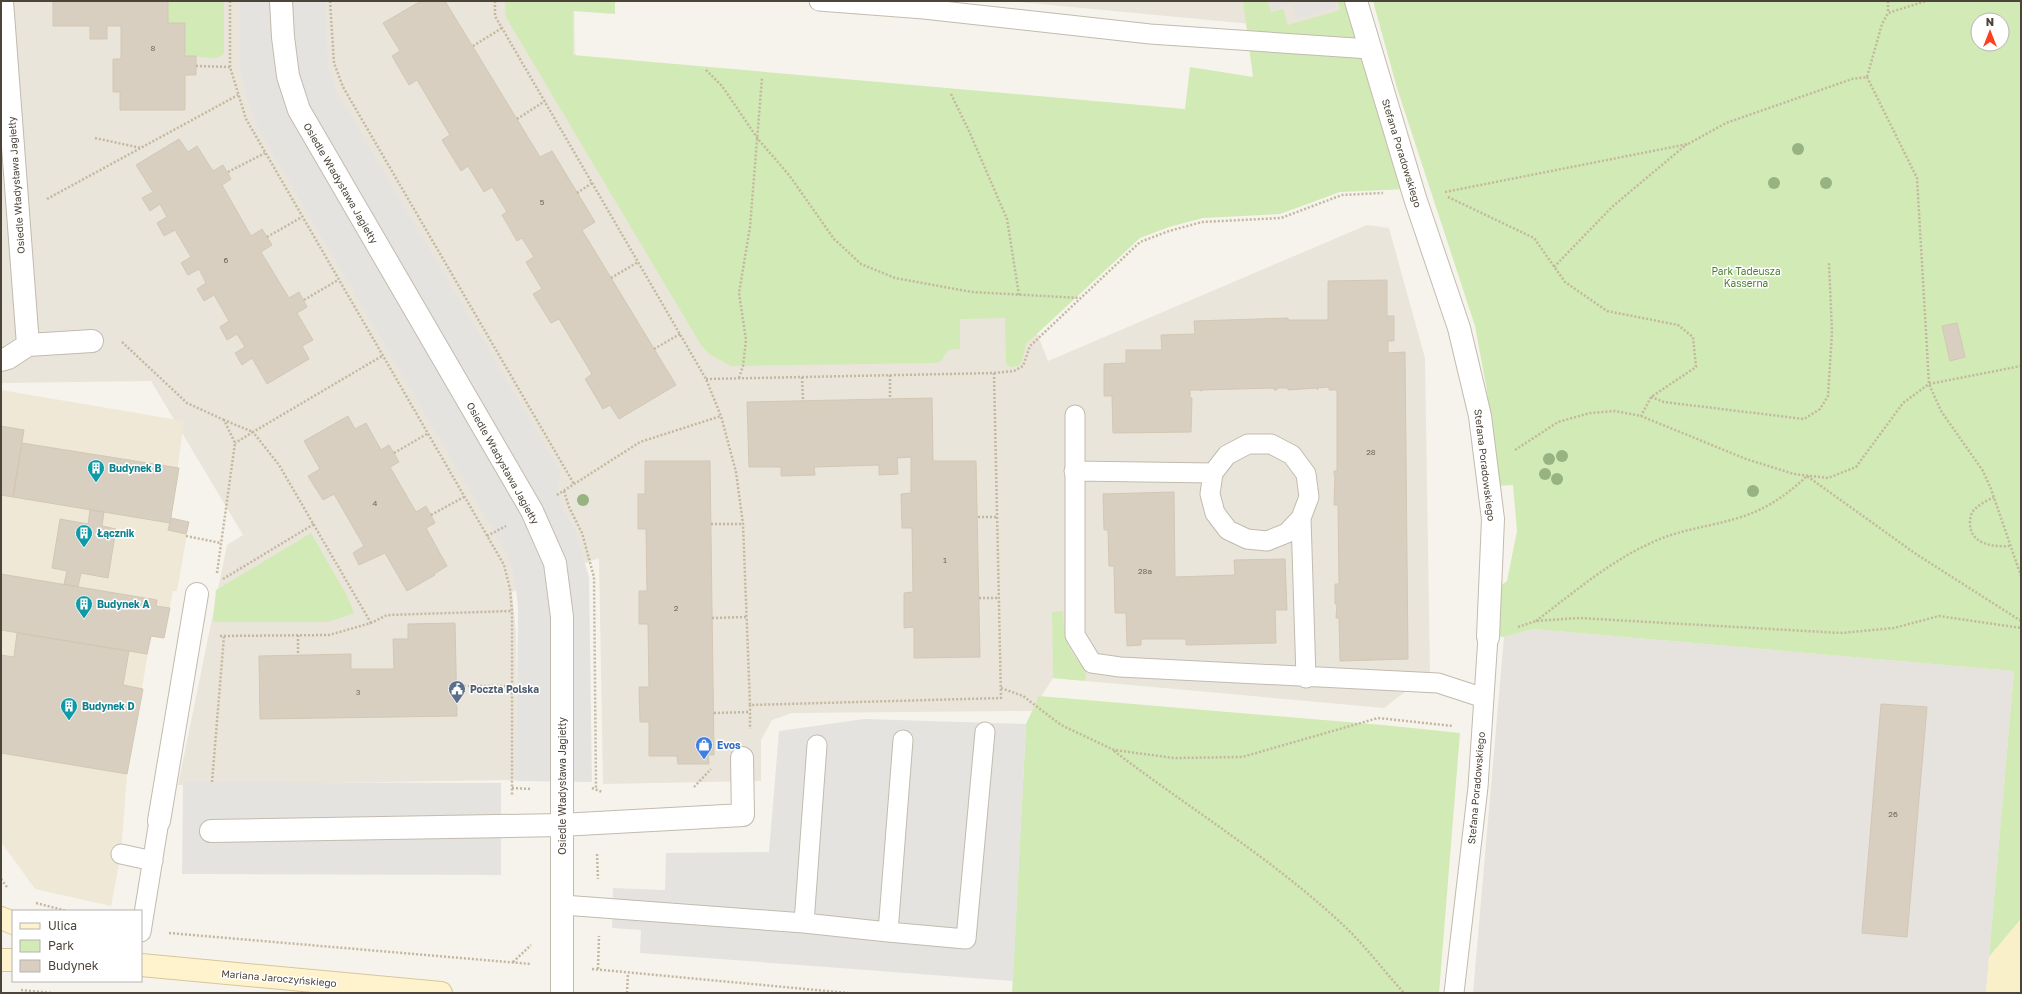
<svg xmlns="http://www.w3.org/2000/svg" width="2022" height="994" font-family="'Golos Text',sans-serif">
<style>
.residential{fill:#eae5da}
.industrial{fill:#e6e2dd}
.education{fill:#efe8d6}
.green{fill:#d2eab5;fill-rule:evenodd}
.sand{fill:#f9efc9}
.parking{fill:#e5e3e0}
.building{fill:#d8cfc1;stroke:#d3c7b4}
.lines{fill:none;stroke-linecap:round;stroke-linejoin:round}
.lane-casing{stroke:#c2bbae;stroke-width:21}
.street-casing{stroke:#c2bbae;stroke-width:24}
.secondary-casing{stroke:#d6c79b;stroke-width:24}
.path{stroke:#c4b79f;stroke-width:2.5;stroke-dasharray:2 2;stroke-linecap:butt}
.lane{stroke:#fff;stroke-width:19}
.street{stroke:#fff;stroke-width:22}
.secondary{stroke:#fff3cd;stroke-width:22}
.tree{fill:#97b381}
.labels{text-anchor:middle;stroke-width:3;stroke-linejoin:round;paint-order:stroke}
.number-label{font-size:8px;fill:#6e675b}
.street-label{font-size:10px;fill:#4b4439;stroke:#fff}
.park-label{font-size:10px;fill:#4a7f2a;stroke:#fff}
.culture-label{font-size:10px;font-weight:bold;fill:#0d838f;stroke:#fff;text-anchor:start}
.service-label{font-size:10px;font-weight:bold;fill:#4e5e75;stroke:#fff;text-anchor:start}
.shop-label{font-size:10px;font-weight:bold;fill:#366cbe;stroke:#fff;text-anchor:start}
</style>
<rect width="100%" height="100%" fill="#f6f3ec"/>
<!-- residential -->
<path class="residential" d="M1,1H574L575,53L724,309L1026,305L1048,361L1367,225L1389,228L1425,358L1430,673L1384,708L1053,678L1032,711L792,713L772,720L761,740V781L603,784L599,558L512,592L516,633L518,780L178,785L227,545L243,535L151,381L1,383Z
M1008,1H1349L1358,34Z"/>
<!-- industrial -->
<path class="industrial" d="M1533,629L2014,671L1986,993H1473L1504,637Z"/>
<!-- education -->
<path class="education" d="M1,390L184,421L171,518L189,523L177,591H173L164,638L151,636L127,774L121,854L111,906L35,889L1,842Z"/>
<!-- green -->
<path class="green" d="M168,1H224V54L217,58L185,56V23H168Z
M505,1H615V14L573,11V55L1185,109L1190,67L1253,77L1243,1H1268L1271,12L1283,9L1288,25L1340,10L1338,1H1350L1407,189L1340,192L1280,214L1203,218L1169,227L1140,238L1026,344L1022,361L1018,366L1011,367L1006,364L1005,318L960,319V349L948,350L941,361L936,363L731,366L709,354L701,345L510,24L506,17Z
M1373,1H2021V919L1989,957L2014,671L1533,629L1504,637L1496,636L1500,586L1507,581L1517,531L1513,485L1497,486L1487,391L1475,326L1397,88ZM1978,20H2002V44H1978Z
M311,533L346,594L354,613L328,622H213L216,590Z
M1063,611C1064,635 1067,653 1087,669L1085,681L1053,678L1052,612Z
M1039,696L1383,725L1460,733L1439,993H1012L1026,724Z"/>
<!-- sand -->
<path class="sand" d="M2021,919V993H1986L1989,957Z"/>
<!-- parking -->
<path class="parking" d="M240,1H325L328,66L337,92L560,471L558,491L561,505L576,532L589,578L592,782L516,781L518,609L515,578L507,554L259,130L248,101L240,70Z
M1270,1H1335L1337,7L1297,19L1292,4L1272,10Z
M864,719L1026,724L1013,981L640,953L641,930L612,928L613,888L665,890L666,853L769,852L779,731Z
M183,782L501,783V875L182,874Z"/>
<!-- building -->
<path class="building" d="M53,1H168V23H185V56H196V75H185V110H120V92H113V59H121V26H107V39H90V26H53Z
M421,1H445L540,157L552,151L595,222L582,230L676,385L619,419L610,405L603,409L585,379L592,374L559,319L551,323L533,294L542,289L526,262L534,257L522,238L517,241L502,215L507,212L492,187L484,192L468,166L461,171L442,140L450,135L417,80L409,85L392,56L400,51L383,23Z
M179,139L188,152L197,146L213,171L223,165L231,179L222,185L251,236L262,229L272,245L261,252L289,298L299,292L307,307L297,313L313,340L302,346L309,359L267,384L252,358L242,365L235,353L245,347L237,334L227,340L220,327L229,321L214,295L204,301L197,289L206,283L199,269L188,275L181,263L191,257L175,230L164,236L157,223L167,217L160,204L150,211L142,198L153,192L136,165Z
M1387,280V316H1394V341H1388V353L1405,352L1408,659L1340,661L1339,618H1336L1337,604H1335V584H1339L1338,505H1334L1335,475H1334V471H1337V390H1329V387L1317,388L1318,390L1316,388L1288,390V388H1277V390H1274V388L1201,390L1202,391L1199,390H1190V398H1192L1191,432L1113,433L1112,396H1104V364L1126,363V350H1162L1161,335L1195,334L1194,321L1288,318V320H1328V281Z
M1957,323L1965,357L1950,361L1942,326Z
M932,398L933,461H976L980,657L914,658V627L904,628V593L913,592L912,528H902L901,494L911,493V457L897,458L898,474L879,475V465L814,467L815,475L781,476V467H749L747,402Z
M348,416L355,429L366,423L381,450L389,445L399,462L390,467L416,512L426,506L435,523L426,528L447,566L434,574L435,575L407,591L385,553L359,565L353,553L364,546L334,494L323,500L308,476L320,469L304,441Z
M1,426L24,430L13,497L1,495Z
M22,443L179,468L170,523L13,497Z
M645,461H710L714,755H708L709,764H678L677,756H649V722H640L639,687H649L648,624H639V591H647L646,529H638V494H645Z
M1174,492L1175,577L1235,575L1234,560L1285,559L1287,610H1275L1276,643L1186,645V639H1141V645L1127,646L1126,613H1115L1114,566H1109L1108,530H1104L1103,494Z
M90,510L104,512L102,526L116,529L108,578L81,573L78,587L64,584L67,571L52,568L60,519L88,524Z
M171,518L189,522L186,534L168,530Z
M1,574L157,600L156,606L170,608L164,638L151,636L147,654L1,630Z
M455,623L457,716L260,719L259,656L351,654V669H394L393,639H408V624Z
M17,633L129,651L123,685L143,689L127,774L1,753V655L14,657Z
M1881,704L1927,707L1907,937L1862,933Z"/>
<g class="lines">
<!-- lane casing -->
<g class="lane-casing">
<path id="lane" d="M819,1L924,9L1150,34L1370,49
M1075,415V635L1092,663L1120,667L1438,683L1484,698
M1074,471L1213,473
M1301,518L1287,533L1267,541L1247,539L1228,530L1215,513L1210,494L1213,473L1227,455L1248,444H1271L1292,455L1306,474L1309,497L1301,518L1306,678
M121,854L153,861
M563,905L804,923L817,745
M804,923L888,932L903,740
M141,932L159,821
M888,932L966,939L985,732
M1454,993L1478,787L1488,637"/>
</g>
<!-- street casing -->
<g class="street-casing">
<path id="street" d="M281,1L283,37L288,76L299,110L532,511L555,563L562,617V993
M1356,1L1415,198L1459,328L1480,416L1493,519L1488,637
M28,345L92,341
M1,360L8,358L28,345L2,1
M159,821L197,594
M211,831L561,825L743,815L742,758"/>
</g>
<!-- secondary casing -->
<g class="secondary-casing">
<path id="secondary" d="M1,918L13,923
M1,960H13
M141,965L441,993"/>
</g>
<!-- path -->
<path class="path" d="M230,1V67L246,119L504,565L510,589L512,611V796
M330,1L334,63L343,87L574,484
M495,1V16L706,379L721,416L736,472L743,524L750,705
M1888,1V13
M473,46L502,28
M196,66L230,67
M706,70L722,86L758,139L789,175L834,239L861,264L895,278L972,292L1080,298
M1867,77L1917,178L1929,384L1941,411L1983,471L1991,489L2021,576
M951,94L969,131L1007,219L1019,295
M517,119L545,101
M95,138L141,148
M228,172L265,153
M1445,192L1688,144L1726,123L1852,79L1867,77L1882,24L1888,13L1926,1
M577,193L592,183
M1448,197L1534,238L1565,282L1607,311L1678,325L1693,337L1696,367L1651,397L1641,416
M47,199L238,95
M267,237L302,217
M1554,267L1613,206L1687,144
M611,278L638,262
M304,300L338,280
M122,342L187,403L224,420
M654,349L680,334
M994,373L1014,371L1023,366L1030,346L1140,242L1169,231L1202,222L1281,218L1342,195L1383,193
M890,375V399
M802,377L803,400
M739,378L743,366L746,340L739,293L750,227L762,78
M706,379L994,373L1001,698L750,705V729
M1651,397L1664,402L1804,419L1820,409L1828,396L1832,332L1829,263
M1515,450L1558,422L1590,413L1615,411L1641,416L1746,459L1794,474L1828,478L1856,467L1903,403L1929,384L2021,366
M394,453L427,434
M564,491L569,507L582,533L594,577L596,789
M557,495L640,442L721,416
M1994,497C1988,500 1980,504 1975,509C1971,512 1970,518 1970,523C1970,545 1994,547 2010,546
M431,515L464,497
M978,517H997
M711,524H743
M186,536L221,543
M487,536L506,526
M217,573L235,443L224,420L253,432L235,443
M223,579L314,524
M979,598H999
M712,618L746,617
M1536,621C1573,593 1610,561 1653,542C1681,529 1709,527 1738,518C1765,510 1787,495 1807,476L1916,554L2021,621
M371,623L279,465L253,432L382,356
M1518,627L1536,621L1579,618L1841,633L1894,628L1939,616L2021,628
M298,635V655
M220,636L329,635L371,623L387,615L512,611
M456,686H512
M1001,688L1023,696L1061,725L1114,750L1174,758L1242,757L1378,718L1453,726
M714,713L750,712
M1114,751C1189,808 1271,858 1341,923C1364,944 1383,970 1404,993
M212,782L224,636
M694,787L711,769
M512,788L531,789
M592,788L602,792
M597,854L598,879
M1,879L7,887
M36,903L67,911
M169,933L531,964
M513,962L531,945
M592,969L848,993
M598,969L599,936
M21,990L52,993
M627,993L628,973"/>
<!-- lane -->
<use href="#lane" class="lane"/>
<!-- street -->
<use href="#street" class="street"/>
<!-- secondary -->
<use href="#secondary" class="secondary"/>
</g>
<!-- trees -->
<g class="tree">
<circle cx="1798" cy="149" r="6"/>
<circle cx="1774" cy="183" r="6"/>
<circle cx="1826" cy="183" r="6"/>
<circle cx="1562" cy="456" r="6"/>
<circle cx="1549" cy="459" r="6"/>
<circle cx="1545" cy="474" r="6"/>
<circle cx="1557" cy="479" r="6"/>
<circle cx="1753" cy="491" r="6"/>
<circle cx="583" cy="500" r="6"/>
</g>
<!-- icons -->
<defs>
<g id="building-pin" transform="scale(0.9)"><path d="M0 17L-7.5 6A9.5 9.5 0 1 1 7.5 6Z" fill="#0f9aa8" stroke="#fff"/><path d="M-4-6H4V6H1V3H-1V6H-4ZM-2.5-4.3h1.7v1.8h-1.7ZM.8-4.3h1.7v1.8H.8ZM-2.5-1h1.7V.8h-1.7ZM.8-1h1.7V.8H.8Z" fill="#fff"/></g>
<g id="civic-pin" transform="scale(0.9)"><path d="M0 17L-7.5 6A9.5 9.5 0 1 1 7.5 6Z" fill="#5c6f8a" stroke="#fff"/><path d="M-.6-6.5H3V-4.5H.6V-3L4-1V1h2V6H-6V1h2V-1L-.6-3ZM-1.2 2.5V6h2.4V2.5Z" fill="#fff"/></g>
<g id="shop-pin" transform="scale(0.9)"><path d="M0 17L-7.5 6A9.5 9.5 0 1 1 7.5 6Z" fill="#3f7fe0" stroke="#fff"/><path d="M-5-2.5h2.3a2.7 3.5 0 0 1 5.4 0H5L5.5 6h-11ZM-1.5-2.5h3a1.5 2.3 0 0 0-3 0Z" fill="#fff"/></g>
</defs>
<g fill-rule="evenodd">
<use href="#building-pin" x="96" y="468"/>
<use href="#building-pin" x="84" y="533"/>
<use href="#building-pin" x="84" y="604"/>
<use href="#civic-pin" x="457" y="689"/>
<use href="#building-pin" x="69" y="706"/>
<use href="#shop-pin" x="704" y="745"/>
</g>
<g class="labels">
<!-- number labels -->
<g class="number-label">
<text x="153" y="51">8</text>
<text x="542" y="205">5</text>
<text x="226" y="263">6</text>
<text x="1371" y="455">28</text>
<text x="375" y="506">4</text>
<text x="945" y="563">1</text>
<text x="1145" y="574">28a</text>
<text x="676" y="611">2</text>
<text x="358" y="695">3</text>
<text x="1893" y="817">26</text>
</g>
<!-- street labels -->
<g class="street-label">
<text transform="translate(1402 153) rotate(73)" y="4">Stefana Poradowskiego</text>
<text transform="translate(341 183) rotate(60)" y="4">Osiedle Władysława Jagiełły</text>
<text transform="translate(16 185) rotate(-94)" y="4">Osiedle Władysława Jagiełły</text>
<text transform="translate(503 463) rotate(61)" y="4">Osiedle Władysława Jagiełły</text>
<text transform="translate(1485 465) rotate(83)" y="4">Stefana Poradowskiego</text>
<text transform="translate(562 786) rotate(-90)" y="4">Osiedle Władysława Jagiełły</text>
<text transform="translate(1476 788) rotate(-85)" y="4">Stefana Poradowskiego</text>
<text transform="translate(279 978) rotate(5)" y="4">Mariana Jaroczyńskiego</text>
</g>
<!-- park labels -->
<g class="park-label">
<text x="1746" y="275">Park Tadeusza<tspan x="1746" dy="12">Kasserna</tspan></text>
</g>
<!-- culture labels -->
<g class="culture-label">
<text x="109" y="472">Budynek B</text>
<text x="97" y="537">Łącznik</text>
<text x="97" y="608">Budynek A</text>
<text x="82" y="710">Budynek D</text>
</g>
<!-- service labels -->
<g class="service-label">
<text x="470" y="693">Poczta Polska</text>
</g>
<!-- shop labels -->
<g class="shop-label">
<text x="717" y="749">Evos</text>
</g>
</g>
<!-- border -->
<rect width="2022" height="994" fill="none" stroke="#4b4439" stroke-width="4"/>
<!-- legend -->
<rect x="12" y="910" width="130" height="72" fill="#ffffff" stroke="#b7b4b0"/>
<rect x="20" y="923" width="20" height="6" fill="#fff3cd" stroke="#b7b4b0"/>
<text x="48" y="930" font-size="12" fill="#4b4439">Ulica</text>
<rect x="20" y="940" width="20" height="12" fill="#d2eab5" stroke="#b7b4b0"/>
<text x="48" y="950" font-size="12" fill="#4b4439">Park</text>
<rect x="20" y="960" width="20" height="12" fill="#d8cfc1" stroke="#b7b4b0"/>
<text x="48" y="970" font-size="12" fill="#4b4439">Budynek</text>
<!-- north arrow -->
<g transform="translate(1990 32)"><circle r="19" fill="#ffffff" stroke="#b7b4b0"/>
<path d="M0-3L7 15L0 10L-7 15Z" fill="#fc3f1d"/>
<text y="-6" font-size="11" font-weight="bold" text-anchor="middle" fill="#4b4439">N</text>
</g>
</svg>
